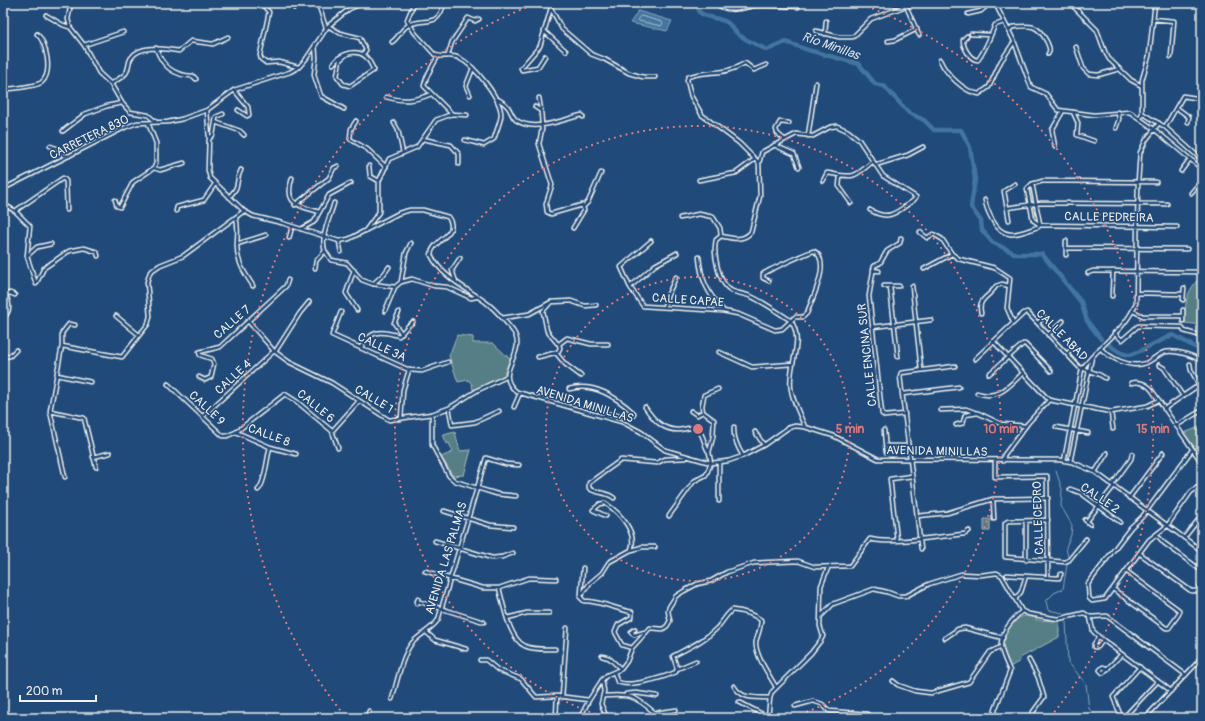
<svg xmlns="http://www.w3.org/2000/svg" width="1205" height="721" font-family="Pangolin,sans-serif">
<style>
.green{fill:#577f85;stroke:#a6b8b6}
.water{fill:#42759f;stroke:#89a7bc}
.lines{fill:none;stroke-linecap:round;stroke-linejoin:round}
.shore{stroke:#adbfcb;stroke-width:1}
.stream{stroke:#89a7bc;stroke-width:1}
.river{stroke:#42759f;stroke-width:4.5}
.minor-casing{stroke:#f4f1e8;stroke-width:5.5}
.minor{stroke:#1f4a7a;stroke-width:2.5}
.ring{fill:none;stroke:#e27875;stroke-width:2;stroke-dasharray:2 4}
.labels{text-anchor:middle;stroke-width:3;stroke-linejoin:round;paint-order:stroke}
.street-label{font-size:12px;fill:#f4f1e8;stroke:#1f4a7a}
.water-label{font-size:13px;font-style:italic;fill:#d9dedd;stroke:#1f4a7a}
.centre{fill:#e27875;stroke:#1f4a7a;stroke-width:2}
.ring-label{font-size:12px;text-anchor:middle;font-weight:bold;fill:#e27875;stroke:#1f4a7a;stroke-width:3;stroke-linejoin:round;paint-order:stroke}
</style>
<rect width="100%" height="100%" fill="#1f4a7a"/>
<filter id="ink" filterUnits="userSpaceOnUse"><feTurbulence type="fractalNoise" baseFrequency=".025" numOctaves="2"/><feDisplacementMap in="SourceGraphic" scale="8" xChannelSelector="R" yChannelSelector="G"/><feConvolveMatrix kernelMatrix="1 2 1 2 8 2 1 2 1" color-interpolation-filters="sRGB"/></filter>
<g filter="url(#ink)">
<!-- green -->
<path class="green" d="M1202,275V325L1185,323C1185,300 1186,292 1202,275Z
M457,335L473,337V343H493L510,359L503,377L476,390H473L472,384L468,380L458,382L449,356Z
M1202,426V457L1184,433Z
M455,432L460,451L471,450L464,475L453,476L441,457L453,452L449,443L447,444L443,435Z
M984,519H990V531H984Z
M1026,616L1036,617V620L1059,621V637L1020,658V661L1010,667C1008,660 1004,653 1003,646C1002,634 1014,616 1026,616Z"/>
<!-- water -->
<path class="water" d="M638,11L672,21L667,31L630,23Z"/>
<g class="lines">
<!-- shore -->
<path class="shore" d="M641,16L662,22L663,24L661,26L639,21L638,19Z"/>
<!-- stream -->
<path class="stream" d="M1056,471L1062,489L1061,506L1072,525L1071,535L1066,547L1068,557
M1063,613L1048,610L1046,601L1054,593L1063,589L1067,565
M1066,621L1068,662L1086,684L1089,709L1096,715V718"/>
<!-- river -->
<path class="river" d="M698,3L699,12C708,19 719,17 728,23C732,27 735,32 739,35C748,41 757,45 767,50L786,42L808,50L859,64L875,84L884,86L909,113L924,120L934,130H961L970,147L975,179L971,207L981,221L982,230L992,242L1016,254H1042L1081,302L1087,321L1101,339
M1109,345C1115,349 1122,355 1129,355C1135,355 1164,338 1173,335L1202,351"/>
<!-- minor casing -->
<g class="minor-casing">
<path id="minor" d="M71,3L68,19L70,27L84,45L99,73L111,84L122,103L130,112L148,115L156,122
M261,3L269,12L260,55L261,59L266,63L279,62L298,67
M318,3L326,28
M414,3L407,20L415,33L435,55C443,58 451,54 459,58C474,65 502,99 501,116C500,123 496,132 494,139L484,145L465,140
M548,3L562,29L591,54L604,59L629,73L643,77H655
M715,3C727,13 739,9 753,6C761,5 789,6 798,7
M743,3L754,6
M877,3L904,5
M995,3L1014,41L1031,87L1046,94L1058,110L1094,115L1130,112L1154,129L1202,169
M1070,3L1097,30L1105,52L1109,59L1131,80L1142,86
M906,6L919,35
M294,8L301,3
M968,14L981,11L990,3
M46,15L63,25L69,27
M1153,19L1174,21L1171,57
M328,26L340,33L360,38L366,50L363,54
M544,31L566,51
M816,31L839,37H853L871,19L914,3
M1009,31L1012,27C1031,25 1038,24 1047,42C1049,47 1051,50 1048,54
M825,34L826,21
M971,34L990,35
M967,36L963,40C963,47 970,60 978,60C986,49 990,38 995,25L1004,22
M888,41L895,40L917,29
M392,42C398,38 401,30 407,26C424,16 438,30 444,3
M315,44L316,58L314,75L321,96L344,109
M84,45L123,32
M1076,47L1083,68L1089,74L1098,75L1119,69
M156,48C162,66 173,76 193,76L196,79
M448,55L452,42L468,18L475,21L479,19
M438,56C433,66 426,75 424,86L452,114
M545,56L538,67L522,70L521,68L540,46L551,8
M940,60C946,74 964,92 979,94L989,87L1001,61L1014,42
M333,64C339,55 355,48 365,56C369,59 371,65 374,70L350,86L343,84L337,76L340,60L347,54
M111,84C115,81 123,77 126,73C129,69 128,62 131,58C140,44 165,49 179,51L191,41L213,44L228,37
M3,90C11,88 37,87 42,82C53,72 46,42 37,34
M234,90L248,107L249,115L247,116L238,110
M470,95L466,86L473,68
M386,97C402,102 415,101 431,94
M496,98C499,100 503,102 506,105C511,109 511,116 516,120C534,133 564,119 582,115L583,117
M539,98L541,110
M535,107L541,111L542,125
M1177,108L1189,117L1188,122
M207,110L209,138L208,170L210,178L244,211L253,216L282,223L339,241L349,239L399,213L410,210H423L448,217C461,235 432,239 431,255C442,278 469,289 488,304C497,311 506,322 513,331C529,354 491,372 517,392L622,422L641,432L665,450L711,463L728,461L743,456L764,445L788,428L795,426L805,427L834,436L878,459L1060,460L1072,462L1095,472L1202,551
M1073,112L1078,123L1077,135L1094,141
M1142,113L1165,127L1202,160
M1140,119L1142,113V80L1149,56L1155,3
M356,121L351,129L350,139L367,149L386,167
M215,122L240,131L244,135
M394,123L398,130L403,153
M541,125L542,129L539,144L552,185L546,204L547,212L551,214L582,205L584,210L573,228
M1165,127L1183,96L1202,99
M1116,128L1119,119L1118,112
M63,131L85,114L107,106L122,103
M808,136L816,83
M210,138L213,135L216,117L223,114
M423,139L451,145L459,154V164
M785,140L777,133L776,129L780,122L789,123
M774,145L794,154L799,167
M50,146L59,149L63,155L69,156
M1055,147L1052,130L1063,111
M759,163L739,143L702,115L691,96L687,80L688,77C710,69 722,77 745,63L754,70L766,65
M875,165L908,155L923,147
M369,166L370,176L379,181
M154,168L160,170L184,163
M1181,171L1190,159
M840,176L839,186L851,203
M292,178C284,205 298,205 319,212
M699,180L736,173L755,159
M823,181L827,173C852,177 852,180 872,162
M1032,184L1027,189L1033,220L1040,225L1177,227
M3,189L126,127L137,123L168,122L182,119L207,110L234,90L290,72L299,67L306,59L328,26L349,9L363,3
M1191,193L1202,180
M229,197C242,184 234,183 241,170
M115,200L117,206L120,207L133,182L154,168L156,163V143L148,123
M985,200C986,208 989,214 993,221C1005,242 1019,233 1038,227L1040,225
M3,204L15,211L30,226L27,256L36,284L44,268L69,251L84,248L97,252L98,256
M295,205L329,178L334,168L338,166
M584,206L588,202L601,173
M1007,208L1041,203L1167,204
M15,211L63,178L66,181L67,210
M176,211L177,207L204,200L215,184
M236,218C239,228 237,235 237,246C237,263 245,273 253,286
M680,218L699,214L713,217L720,228L721,236
M1009,220L1004,191L1015,184
M1040,224L1032,184L1043,181L1156,182
M301,229L314,222L329,195L351,183
M365,231L379,212V181L389,159L417,147L436,120L452,114L467,115
M920,232L927,238L933,234L942,239L952,254L959,259L995,268L1010,278L1007,308L1013,322
M289,238L292,227
M901,238L900,243L887,251L880,263L874,266L869,296L882,414L885,416L905,414
M339,241L341,252
M651,241L621,267L630,287L643,306L723,311L738,314L775,330L782,329L795,317H803L807,313C812,299 832,261 814,251C808,252 767,271 763,274V278L769,281
M237,244L266,235
M1066,248L1187,249
M325,251L331,260L347,263L362,280L373,284L395,287
M1066,255V241
M27,256L37,247L51,244
M699,257C701,280 708,294 723,310
M315,268L316,261L325,251C320,236 330,218 334,203
M924,269L952,254
M354,270L346,293L357,310
M873,270L879,271
M1088,273L1093,271L1198,272
M401,282L412,279L434,286L447,287L471,298L476,297
M456,282L452,270L460,258
M373,284L384,274L389,267
M884,286H899
M912,286L921,369
M630,287L655,265L677,253
M890,287L898,357
M1137,293L1183,294
M1112,296L1113,271
M1183,300L1184,288
M551,302L543,311L547,331L557,343L559,344L567,338L591,344H608
M664,307L666,299L676,277
M385,311L395,287L401,282L406,253L411,243
M1133,311L1143,316H1183
M341,312L332,335L409,370L422,371L448,362
M399,312L394,323L402,334
M981,313C977,298 990,297 996,286L1002,284L1009,286
M116,316L139,335
M3,318C12,311 9,303 6,294L10,293L15,295
M502,318L529,314L551,302L571,301L585,306L596,305
M248,321L274,351L289,362L332,383L389,420L432,414L449,408L478,390L506,377
M1183,321V310
M1038,323L1044,317
M872,327L931,320
M1114,333L1122,340L1138,326L1178,327H1182L1184,331L1202,336
M1048,335L1063,321
M993,341L1049,400L1111,412L1147,406L1159,400
M62,346L122,357L148,324L150,316L147,282L150,272L160,265L183,256L244,211
M361,347C371,330 381,330 399,336L408,326L413,322
M1100,348C1110,358 1130,369 1146,363C1153,360 1158,354 1165,352C1175,350 1193,355 1201,361
M275,352L300,313L309,302
M719,352L752,367L792,364
M556,353L565,364L581,376
M1067,354L1074,347
M3,357L10,356L16,350
M538,357L558,352L560,348L559,344
M975,359L1024,313L1027,312L1079,367L1100,375L1105,378
M1159,365L1164,368L1183,396
M989,374L1023,344H1025L1051,371
M57,375L91,382
M199,377L205,380L211,377L214,364L212,359L200,355L199,352L220,347L286,286L288,280
M1131,383C1139,381 1145,383 1151,389L1202,463
M168,384L223,436H227L236,432L285,394L296,401L332,431L338,448
M569,389C594,382 616,397 634,413L633,416L609,414L602,416
M977,393C999,400 1008,387 1023,373
M903,394L959,387
M514,407L520,393
M645,407C653,419 662,430 678,430C685,430 691,425 699,431C704,436 704,445 708,451
M449,408L452,425L475,422L499,411
M1164,409L1199,385L1191,370L1190,364
M941,410L966,409L977,413
M50,411L84,418L96,467
M691,411L697,415L703,412
M1111,412L1113,429
M432,414V445L449,476L455,481L477,488L497,494L516,496
M203,416L274,351
M401,419L403,390L409,370
M956,425L963,423L965,415L978,413L1001,424L1026,426
M1176,426L1202,410
M734,427C733,437 738,448 743,456
M805,427C800,415 793,402 791,389C787,366 806,340 790,320C777,312 764,302 750,296C744,294 737,293 732,291C718,284 713,253 716,240L721,236C731,238 743,242 751,232L760,196L759,163L762,152L796,134L813,136L830,127L837,126L848,131L859,140L883,176L916,197L914,200C898,211 890,222 870,210
M1056,427L1088,433
M884,430L886,452
M332,431L359,401
M236,432L270,447L296,454
M755,432L764,445
M886,446H909
M1192,450L1142,517L1131,527L1088,584L1089,598L1092,601L1105,599L1149,540L1167,526L1191,492L1202,484
M93,457L110,453
M995,460V477L1047,476L1048,577
M1003,461L1004,455L1028,423L1049,400
M1064,461L1082,369C1098,346 1126,330 1136,303L1138,182L1140,153L1146,140L1159,123
M1070,462L1092,357
M1095,472L1107,453
M65,477L50,411L62,346V333L69,324L75,325
M1112,485L1131,459L1132,454
M1070,489L1081,493L1120,522
M258,490C265,484 267,458 270,447
M614,498C606,491 595,494 589,488V483L621,460L657,463L665,459L686,458
M1129,498L1163,453
M993,499L994,519
M719,501V463
M1202,504V505
M444,511L490,525L513,527
M606,516L593,510L600,504L605,503C619,512 638,532 631,550L609,562L602,573L590,583L580,597L584,601C601,601 615,609 632,612V617L618,625L615,632L622,645L632,648
M669,516L694,481L706,475L711,463L709,452L713,437L714,420L703,412L702,406L704,395L718,389
M917,516L947,513L993,499L1048,498
M1048,520L1008,521L1005,523V557L1065,562L1069,560L1086,539
M1085,520L1090,524
M1026,521V560
M1087,521L1114,486
M1157,535L1164,543L1202,571
M1184,538L1202,515
M897,540L890,479L912,476
M435,541L492,558L502,557L513,553
M921,549L900,376L901,373L955,366
M632,550L642,547H655
M1139,553L1191,591H1197L1202,584
M425,571L483,588H499L529,578L556,579
M1007,575L1059,578L1061,574
M499,588C503,603 509,639 525,646C533,650 546,649 555,649
M1113,589L1166,628H1169L1179,614V610L1126,571
M581,594L583,568
M1016,598L1021,592L1026,576
M417,601L484,622
M417,604L418,599
M1022,611L1029,614L1058,619L1084,613L1090,617
M821,616L833,604L874,589L887,592L898,596H906L929,584L961,574L981,575L997,573L1002,576L1022,611
M1090,617L1107,616L1186,675
M1090,617L1093,631L1099,637L1171,691
M507,618L527,613H549
M635,629L631,632L634,635L645,632
M426,632L435,640L466,649
M1099,637L1094,644V647H1098L1103,640
M945,638L958,629L965,628L1003,638
M602,656L609,658L621,669
M480,660H486L498,670L521,679L536,697L557,696L589,700
M1029,660L1038,677L1044,697L1033,712L1031,718
M1140,667L1113,697L1121,716L1126,715L1158,681
M677,669L696,661
M1108,669L1103,667L1100,670L1103,673L1122,654
M614,672L617,681C626,689 665,677 676,672L677,668L673,656C688,648 704,641 716,629C722,623 725,616 732,610C742,611 753,614 761,620C761,628 758,634 756,641C754,654 770,676 776,687
M602,680L604,691L601,704L607,718
M893,681L898,685L915,691L931,693L969,682L990,652L1001,647
M734,686C742,700 755,697 770,698
M626,694L636,693L657,696
M603,696C630,694 634,695 655,713L676,710
M562,697L567,628
M392,699C397,683 402,655 412,643C420,634 431,630 438,620L486,458L506,464L519,465
M739,702L768,717
M795,706L813,701L822,704L829,711L867,714L870,718
M995,716V710L1010,671C1007,664 1002,654 1001,647C1000,633 1013,619 1022,611
M367,718L369,711
M556,718L557,696
M580,718L589,700L602,680L607,675L621,669L627,661L632,648L650,628L663,629L667,626L670,621L668,611L669,607L676,596L684,591L697,584L711,581L727,572L754,563L798,561L815,567L850,566L870,539C891,545 942,536 965,534L969,531
M768,718L770,698L772,692L811,653L821,640L823,636L820,626L821,586L828,568
M994,718L997,716L1003,718
M1060,718H1065
M1145,718L1197,663L1202,654"/>
</g>
<!-- minor -->
<use href="#minor" class="minor"/>
</g>
</g>
<!-- distance rings -->
<g class="ring">
<circle cx="698" cy="429" r="152"/>
<path d="M607 718A303 303 0 1 1 789 718"/>
<path d="M344 715A455 455 0 0 1 535 4M861 4A455 455 0 0 1 1052 715"/>
</g>
<g class="labels">
<!-- street labels -->
<g class="street-label">
<text transform="translate(89 137) rotate(-26)" y="4">CARRETERA 830</text>
<text transform="translate(1109 217) rotate(1)" y="4">CALLE PEDREIRA</text>
<text transform="translate(688 300) rotate(4)" y="4">CALLE CAPAE</text>
<text transform="translate(232 322) rotate(-41)" y="4">CALLE 7</text>
<text transform="translate(1062 335) rotate(45)" y="4">CALLE ABAD</text>
<text transform="translate(382 347) rotate(25)" y="4">CALLE 3A</text>
<text transform="translate(867 355) rotate(-96)" y="4">CALLE ENCINA SUR</text>
<text transform="translate(233 377) rotate(-43)" y="4">CALLE 4</text>
<text transform="translate(374 399) rotate(31)" y="4">CALLE 1</text>
<text transform="translate(585 404) rotate(17)" y="4">AVENIDA MINILLAS</text>
<text transform="translate(316 406) rotate(39)" y="4">CALLE 6</text>
<text transform="translate(207 408) rotate(43)" y="4">CALLE 9</text>
<text transform="translate(269 435) rotate(20)" y="4">CALLE 8</text>
<text transform="translate(937 451) rotate(1)" y="4">AVENIDA MINILLAS</text>
<text transform="translate(1100 498) rotate(34)" y="4">CALLE 2</text>
<text transform="translate(1038 518) rotate(-92)" y="4">CALLE CEDRO</text>
<text transform="translate(446 558) rotate(-73)" y="4">AVENIDA LAS PALMAS</text>
</g>
<!-- water labels -->
<g class="water-label">
<text transform="translate(831 45) rotate(19)" y="5">Río Minillas</text>
</g>
</g>
<circle cx="698" cy="429" r="6" class="centre"/>
<g class="ring-label">
<text x="850" y="433">5 min</text>
<text x="1001" y="433">10 min</text>
<text x="1153" y="433">15 min</text>
</g>
<!-- margin -->
<rect width="1205" height="721" fill="none" stroke="#1f4a7a" stroke-width="16"/>
<rect x="8" y="8" width="1189" height="705" fill="none" stroke="#f4f1e8" stroke-width="1.5" filter="url(#ink)"/>
<!-- scale -->
<path d="M20 695v6h76v-6" fill="none" stroke="#f4f1e8" stroke-width="2"/>
<text x="26" y="695" font-size="12" fill="#f4f1e8" stroke="#1f4a7a" stroke-width="3" paint-order="stroke">200 m</text>
</svg>
